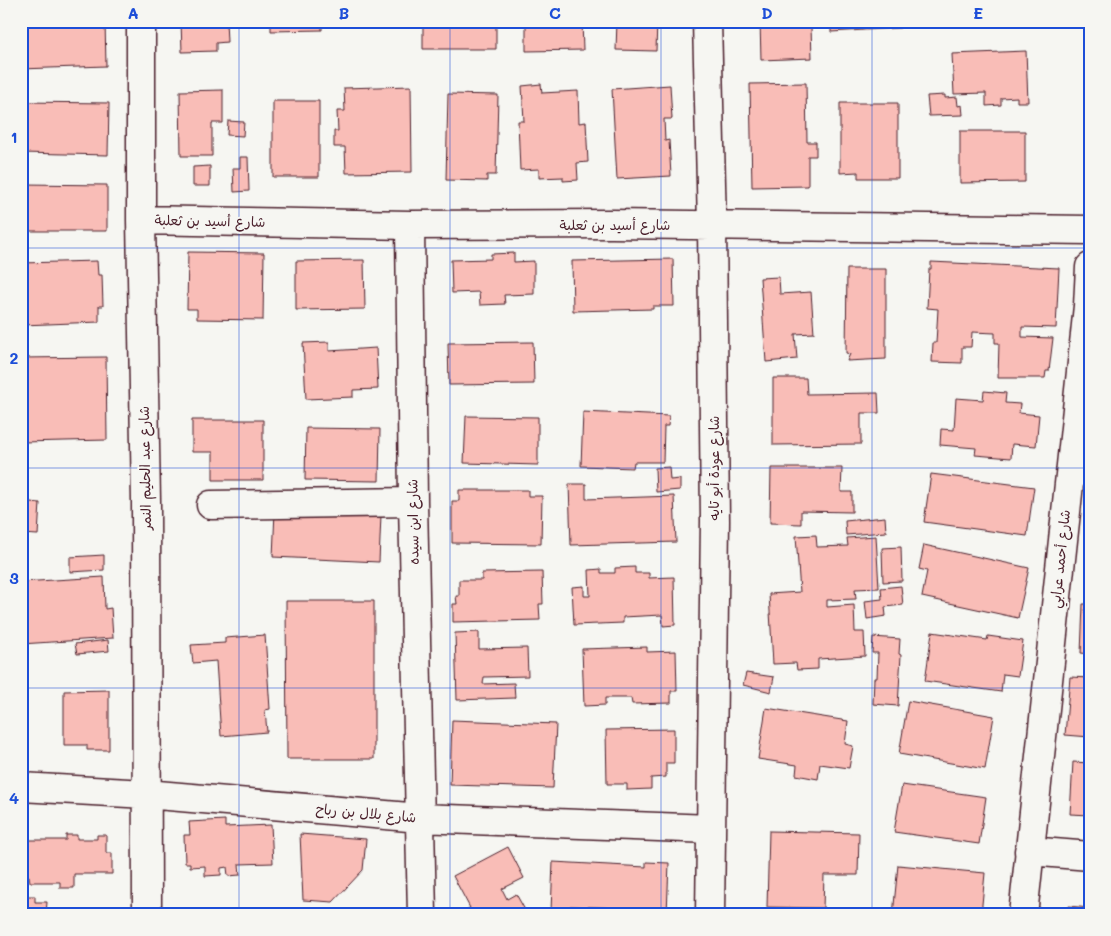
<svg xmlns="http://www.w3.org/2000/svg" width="1111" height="936" font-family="Mali,'Playpen Sans Arabic',sans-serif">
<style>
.building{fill:#f9bdb7;stroke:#4a1f2b}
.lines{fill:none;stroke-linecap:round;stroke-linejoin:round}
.minor-casing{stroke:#4a1f2b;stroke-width:31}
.minor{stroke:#f6f6f2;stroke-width:28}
.grid{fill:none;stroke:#1d4ed8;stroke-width:1;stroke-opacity:0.55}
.labels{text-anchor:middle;stroke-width:4;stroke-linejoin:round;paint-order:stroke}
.street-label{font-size:14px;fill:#4a1f2b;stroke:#f6f6f2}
.neatline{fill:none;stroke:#1d4ed8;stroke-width:2}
.grid-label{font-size:16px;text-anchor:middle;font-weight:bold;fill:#1d4ed8}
</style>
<rect width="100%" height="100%" fill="#f6f6f2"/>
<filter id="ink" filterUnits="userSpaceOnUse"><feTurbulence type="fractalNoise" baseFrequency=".02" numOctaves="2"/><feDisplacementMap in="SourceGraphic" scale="10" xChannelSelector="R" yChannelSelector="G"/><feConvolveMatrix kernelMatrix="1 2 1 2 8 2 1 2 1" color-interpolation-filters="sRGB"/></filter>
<g filter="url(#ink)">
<!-- building -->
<path class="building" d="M48,21H105L106,66L21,69L22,26L48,23Z
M181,21H226L227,42L216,43V51L182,52Z
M271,21H322V30L271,31Z
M423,21H496V49H423Z
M526,21H582L583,50L526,51Z
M617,21H657L656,51L616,50Z
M760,21H817V27H811L812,58L761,60Z
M831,21H900V28L831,32Z
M1026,51L1028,102H1017V97L1001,98V105L986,106V93L954,94L952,54Z
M806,83L807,142H816V156H808V186L752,187L750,84Z
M541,84L542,93L578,91L579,123L586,122L588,162L577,163L578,180L563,181V177L539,178V169L520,170L518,121H524L522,86Z
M670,85L672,119H664L665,141L669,140L671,176L617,179L612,89Z
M411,86L412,172L346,173L345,147H334V131H338L337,111H345L344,88Z
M223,90V123H212V156H181L180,91Z
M448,94L498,95L496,175H487V181L446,180Z
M945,95V98L957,97L958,106L962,105L963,115L929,116L927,96Z
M273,101H319V177H273Z
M21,102L109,103L108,155L21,153Z
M840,103H898V178H858V172L840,173Z
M228,121L244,122L243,136L227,135Z
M960,131H1025V182L960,183Z
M240,157H248L249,191L234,192L233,168H240Z
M210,166V186H193V167Z
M24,184L107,185V231H24Z
M188,252L264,253L263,320L197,319V309H187Z
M514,253V262L534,261V294L504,295L505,304L480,305L479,292L452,293L451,260L491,259V254Z
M673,259L674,306H653V309L573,311L572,261Z
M364,260L365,309L296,310V261Z
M97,261L98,275H102L103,306H99V322L22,325L21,263Z
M931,262L1059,268L1056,328L1022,327V337L1053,338L1049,371H1046L1045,378H998L999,343H995V333L972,332L971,347H962V363L932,362L933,343H936L938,309L927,308L929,269H931Z
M847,269H886V359L847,361L850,354L846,353Z
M779,277L780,294L811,292L814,333L795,334L797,359L766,362L760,278Z
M329,342V351L376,348L378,389L353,390V397L306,399L303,343Z
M533,342L534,384L449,385L448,343Z
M106,357L107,440L22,442L21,358Z
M773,378H806L807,394L878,393L879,413H861V444L773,445Z
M984,391L1006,393L1005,403L1020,404L1019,413L1039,415L1036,446L1012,444L1011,458L975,455L976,448L940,445L941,429L954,430L956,398L983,400Z
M583,412L669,416L668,426H664L663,462H634L633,468L581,466Z
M466,416L538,417V465L464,463Z
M192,420H263V480H213V452H192Z
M306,428L380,429L379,481L305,480Z
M669,467L670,480L680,479V490L656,492L655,468Z
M771,468H842L841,492H852V512L801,511V524L770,523Z
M931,474L1034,487L1027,536L924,522Z
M569,484H586V499L674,496L676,542L571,545Z
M459,490H528V496H542L541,544L452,543V501H459Z
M21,501L40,503L38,535L21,534Z
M275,511L381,515L379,562L273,557Z
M885,517L886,532L846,535L845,521Z
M816,535L817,547L848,546L847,538L876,536L879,588L855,589L856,599L827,600V607L854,605L855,632H864L865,656L818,659V669L797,670L796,663L773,664L769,594L800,592L796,536Z
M924,545L1029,568L1018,618L922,597L927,571L919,569Z
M901,547L902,581L883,582L882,548Z
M104,555V570L70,572V557Z
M635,567V573H649V578L674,577L675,625L663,626L662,615L623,617V623L574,625L572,587L584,586V596H590L589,570L601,569V573H615V568Z
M542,572L543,604H539L540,620L453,622V604H457L456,596H459V580H482V573Z
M104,577L105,609L111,608L113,638L21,644V582Z
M901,586L903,605L885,607L886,616L867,619L865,601L882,599L881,588Z
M286,601H374V759H287Z
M1083,604H1090V654L1081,653Z
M479,632V649L527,648L528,676L484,677L483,684L514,683L515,698L457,700L455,633Z
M932,632L987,640L988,636L1023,641L1018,676L1003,674L1001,692L925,681Z
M265,635L270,709L265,710L267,732L221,736L216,661L193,663L191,645L225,643V638Z
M873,637L900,639L899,654L901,655L898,706L873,704L874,678H877L878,653H872Z
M108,640L109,651L77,654L75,644Z
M647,647V652L676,651L677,691H671V703L632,704L631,698H605V705L584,706L582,649Z
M746,673L774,677L771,692L743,685Z
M1070,677L1090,678V737L1065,735Z
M109,690V750H87V745H64V691Z
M908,701L994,716L985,769L899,754Z
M766,708L848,721L845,744L853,746L849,768L820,764L818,779L796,775L797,765L758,759Z
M452,720L556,724L553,788L450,785Z
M674,729V763H666V777L651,778V789L627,790V784H607L606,730Z
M1073,762L1090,763V815L1070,814Z
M902,785L986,797L979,844L894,832Z
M225,820V827L271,825L273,863L239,864L240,875L228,876L227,867L221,868V875L205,876V866L190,867V863H185L184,835H190L189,822Z
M769,831L859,833L858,875H824L823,908L767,907Z
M300,834L366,839L363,870L333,902L303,900Z
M66,835H77V839H97V835H106V853H112V874H74V888H60V882H30L29,876H21V840H66Z
M508,847L524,878L502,889L507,899L516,894L525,910L516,915H463L461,912L470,908L453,876Z
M553,862L646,867V862L669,863L667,914L646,913V909L570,906V911H551Z
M898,865L985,873L981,915H893Z
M21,896H35V902H47L46,914L21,913Z
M1089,904L1090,915H1068L1069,906L1089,908Z
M269,912V915H204Z"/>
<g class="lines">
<!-- minor casing -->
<g class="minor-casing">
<path id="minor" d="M141,21V220L146,501L147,915
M707,21L712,225L715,521L710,915
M141,220L410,225L612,224L1090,230
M410,225L413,502L422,915
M211,505L413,502
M21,787L146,794L420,818L711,829
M1029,851L1090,856
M1023,915L1088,306L1090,267"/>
</g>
<!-- minor -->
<use href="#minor" class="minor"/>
</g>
</g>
<!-- grid -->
<path class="grid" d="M239,21V915M450,21V915M661,21V915M872,21V915M21,248H1090M21,468H1090M21,688H1090"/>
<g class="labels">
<!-- street labels -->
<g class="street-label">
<text transform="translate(210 221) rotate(1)" y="5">شارع أسيد بن ثعلبة</text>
<text x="615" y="230">شارع أسيد بن ثعلبة</text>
<text transform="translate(145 468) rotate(-91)" y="5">شارع عبد الحليم النمر</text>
<text transform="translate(714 468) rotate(-90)" y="5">شارع عودة أبو تايه</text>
<text transform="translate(413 522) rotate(-91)" y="5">شارع ابن سيده</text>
<text transform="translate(1060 559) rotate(-84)" y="5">شارع أحمد عرابي</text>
<text transform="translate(366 813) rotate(5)" y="5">شارع بلال بن رباح</text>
</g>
</g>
<!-- margin -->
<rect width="1111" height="936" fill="none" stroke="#f6f6f2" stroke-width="55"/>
<rect x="28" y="28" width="1056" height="880" class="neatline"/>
<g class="grid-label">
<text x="133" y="19">A</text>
<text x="344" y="19">B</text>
<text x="555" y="19">C</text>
<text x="767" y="19">D</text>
<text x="978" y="19">E</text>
<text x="14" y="143">1</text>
<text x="14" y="364">2</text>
<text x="14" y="584">3</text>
<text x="14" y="804">4</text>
</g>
</svg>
